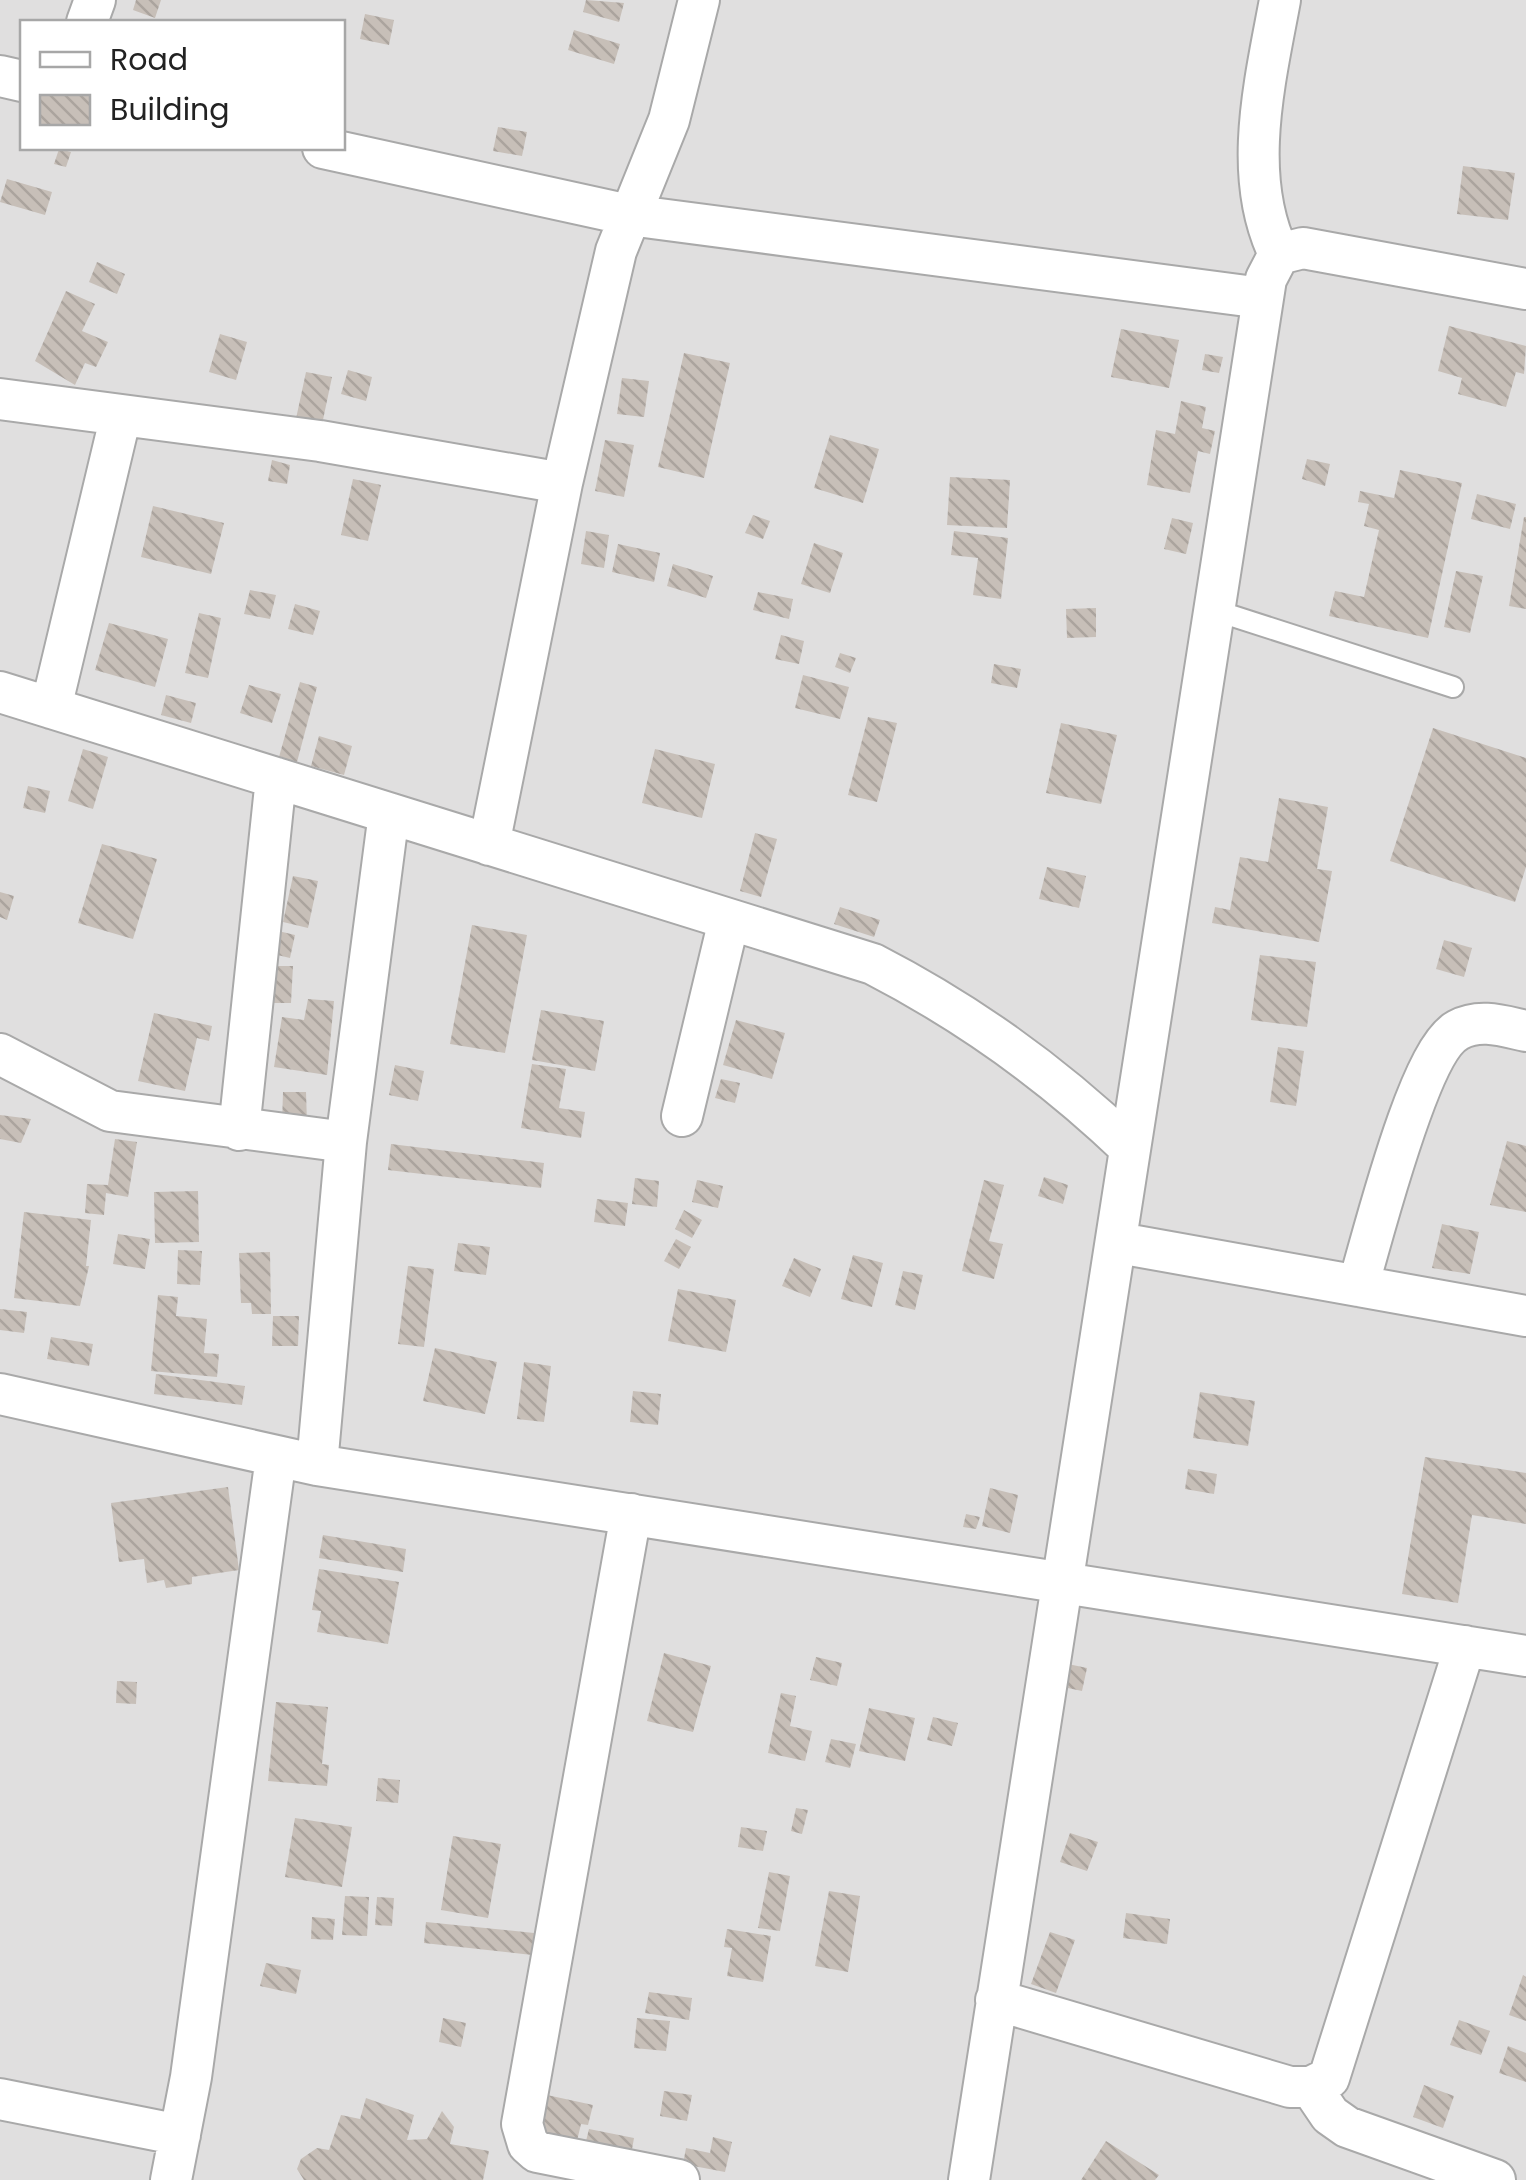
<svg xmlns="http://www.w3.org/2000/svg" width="1526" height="2180" font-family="Poppins,sans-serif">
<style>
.residential{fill:#e0dfdf;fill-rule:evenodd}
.building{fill:url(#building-back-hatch)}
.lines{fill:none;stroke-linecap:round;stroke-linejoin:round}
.lane-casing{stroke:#a9a9a9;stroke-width:24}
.street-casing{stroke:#a9a9a9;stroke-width:44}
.lane{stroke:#fff;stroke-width:20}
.street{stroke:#fff;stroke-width:40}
</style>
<defs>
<pattern id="building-back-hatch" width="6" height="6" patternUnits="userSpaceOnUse" patternTransform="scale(2.5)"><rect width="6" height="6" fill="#c7bfb8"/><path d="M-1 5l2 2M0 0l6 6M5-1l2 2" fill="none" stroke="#aba49e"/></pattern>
</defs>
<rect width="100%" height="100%" fill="#f2efe9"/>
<!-- residential -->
<path class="residential" d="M0,0H1526V2180H0ZM22,22H342V148H22Z"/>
<!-- building -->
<path class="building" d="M136,0H161L155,18L133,10Z
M586,0L624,3L619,22L583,12Z
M365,14L394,20L389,45L360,39Z
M574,30L620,44L614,64L568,50Z
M498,127L527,132L522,156L493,151Z
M59,149L71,152L66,167L54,164Z
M1463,166L1515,173L1508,220L1457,214Z
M7,179L52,192L45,215L0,202Z
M97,262L125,274L117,294L89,282Z
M66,291L95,304L82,331L108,342L96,367L85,363L75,385L35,361Z
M1449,326L1526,346L1524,374L1516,372L1506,407L1458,394L1462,378L1438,371Z
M1121,329L1179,340L1169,388L1111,377Z
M220,334L247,342L236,380L209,372Z
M684,353L730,363L704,478L658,467Z
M1205,354L1223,357L1219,373L1202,370Z
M348,370L372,377L366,401L341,394Z
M306,372L332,377L320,434L294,428Z
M622,378L649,381L644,417L617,414Z
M1181,401L1206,407L1202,428L1215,431L1210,454L1198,451L1190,493L1147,485L1156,430L1175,434Z
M830,435L879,449L863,503L814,488Z
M605,440L634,445L624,497L595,491Z
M1307,459L1330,464L1325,486L1302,479Z
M272,460L290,465L287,484L268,481Z
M1400,470L1462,483L1428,638L1329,616L1335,591L1364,597L1379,530L1364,526L1369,504L1358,502L1360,491L1394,498Z
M950,477L1010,480L1007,528L947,525Z
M353,479L381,485L368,541L341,535Z
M1477,494L1516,504L1510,529L1471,519Z
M153,506L224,523L211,574L141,557Z
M753,515L770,521L763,539L745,533Z
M1524,517H1526V609L1509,606Z
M1172,518L1193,523L1186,554L1164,549Z
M586,531L609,535L604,568L581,564Z
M954,531L1008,538L1001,599L973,595L978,558L951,555Z
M814,543L843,553L830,593L801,584Z
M618,544L660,553L654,582L612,572Z
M673,564L713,576L706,598L667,586Z
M1456,571L1483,576L1470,633L1444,627Z
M250,590L276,595L270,619L244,614Z
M758,592L793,599L789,619L753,610Z
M295,604L320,611L313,635L288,629Z
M1096,608V637L1067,638L1066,609Z
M199,613L221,618L208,678L185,673Z
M109,623L168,639L155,687L95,670Z
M781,635L804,641L799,664L775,659Z
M840,653L856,658L850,673L835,667Z
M994,664L1021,669L1017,688L991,683Z
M803,675L849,687L840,719L795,708Z
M300,682L317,687L297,762L279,757Z
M249,685L281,694L272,723L240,713Z
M166,695L196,703L191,723L161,715Z
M868,717L897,723L877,802L848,795Z
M1061,723L1117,735L1101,804L1046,793Z
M1433,728L1526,758V867L1515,902L1390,861Z
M319,736L352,746L344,775L311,766Z
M83,749L108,757L93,809L68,801Z
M655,749L715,764L702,818L642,803Z
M28,786L50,791L45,813L23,808Z
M1279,798L1328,807L1317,869L1332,871L1319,942L1212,923L1215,907L1230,910L1240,857L1268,862Z
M755,833L777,839L761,897L740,891Z
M102,844L157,859L133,939L78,923Z
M1047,867L1086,876L1079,908L1039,899Z
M293,876L318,881L308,928L283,922Z
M0,892L14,896L7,920L0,917Z
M840,907L880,920L874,937L834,924Z
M472,925L527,935L505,1053L450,1044Z
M270,929L295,935L290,958L265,952Z
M1444,940L1472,948L1464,977L1436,969Z
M1260,955L1316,962L1307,1027L1251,1020Z
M273,966H293L291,1003H272Z
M308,999L334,1001L327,1075L274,1067L282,1017L304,1020Z
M541,1010L604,1021L595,1071L532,1060Z
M154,1013L212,1026L209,1041L197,1038L185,1091L138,1081Z
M736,1020L785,1033L772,1079L723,1065Z
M1278,1047L1304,1051L1296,1106L1270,1102Z
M532,1064L566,1069L559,1108L585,1112L581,1138L521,1128Z
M395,1065L424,1071L418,1101L389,1095Z
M721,1079L740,1083L735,1103L715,1098Z
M283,1092H306L307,1123L282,1124Z
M0,1115L31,1119L21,1143L0,1139Z
M115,1139L137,1142L128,1197L106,1193L104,1215L85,1213L87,1184L108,1185Z
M1507,1141L1526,1146V1212L1490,1205Z
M391,1144L544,1163L541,1188L388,1170Z
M1044,1177L1068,1185L1063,1204L1038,1196Z
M635,1178L659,1181L657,1207L632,1204Z
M697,1180L723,1186L718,1208L692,1202Z
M984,1180L1004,1185L989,1241L1003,1244L994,1279L962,1271Z
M198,1191L199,1242L155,1243L154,1192Z
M597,1199L628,1203L625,1226L594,1222Z
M684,1210L702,1220L692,1238L675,1229Z
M24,1212L91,1220L86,1266H89L80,1306L14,1298Z
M1442,1224L1479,1232L1470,1274L1432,1268Z
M118,1234L150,1239L145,1269L113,1264Z
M676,1239L691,1247L679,1269L664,1261Z
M458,1243L490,1247L486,1275L454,1271Z
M178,1250L202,1251L200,1285L177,1284Z
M270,1252L271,1314H252L251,1303H241L239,1253Z
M853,1255L883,1263L872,1307L841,1299Z
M794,1258L821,1269L810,1297L782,1286Z
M408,1266L434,1269L424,1347L398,1344Z
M903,1271L923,1275L915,1310L895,1305Z
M678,1289L736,1300L726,1352L668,1341Z
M158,1295L178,1297L176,1316L207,1319L204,1353L219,1354L217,1377L151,1371Z
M0,1309L27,1312L24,1333L0,1330Z
M273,1316H299L298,1346H272Z
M51,1337L93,1344L89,1366L47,1359Z
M435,1348L497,1362L485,1414L423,1401Z
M524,1362L551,1366L544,1422L517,1419Z
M156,1374L245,1386L242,1405L154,1394Z
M633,1391L661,1394L658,1425L630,1422Z
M1200,1392L1255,1401L1248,1446L1193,1438Z
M1425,1457L1526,1473V1524L1472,1515L1458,1603L1402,1594Z
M1188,1469L1217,1474L1214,1494L1185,1489Z
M228,1487L239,1570L192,1577V1584L166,1588L164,1580L147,1583L144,1559L119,1562L111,1503Z
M990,1488L1018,1495L1010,1533L982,1526Z
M966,1514L980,1517L976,1529L963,1527Z
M323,1535L406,1549L403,1572L319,1558Z
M319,1569L399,1582L388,1644L317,1632L321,1611L312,1610Z
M664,1653L711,1666L693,1732L647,1721Z
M816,1657L842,1663L837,1686L810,1680Z
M1068,1664L1087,1668L1082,1691L1063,1687Z
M117,1681L137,1682L136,1704L116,1703Z
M781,1693L796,1696L790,1726L812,1731L805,1761L768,1753Z
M276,1702L328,1707L322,1764L329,1765L327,1786L268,1781Z
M869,1708L915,1718L905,1761L859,1751Z
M933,1717L958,1723L952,1746L927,1740Z
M831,1739L856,1744L850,1768L825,1762Z
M378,1778L400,1780L398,1803L376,1801Z
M796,1808L808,1810L802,1834L791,1831Z
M295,1818L352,1827L342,1887L285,1877Z
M741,1827L767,1831L763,1851L738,1847Z
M1070,1833L1098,1842L1087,1871L1060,1862Z
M453,1836L501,1844L488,1918L441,1910Z
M769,1872L790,1876L780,1931L758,1928Z
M829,1891L860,1896L848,1972L815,1966Z
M345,1896L369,1897L367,1936L342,1935Z
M377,1897L394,1898L392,1926L375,1925Z
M1126,1913L1170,1919L1167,1944L1123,1938Z
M312,1917L335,1919L333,1940L311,1939Z
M426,1922L534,1933L532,1955L424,1943Z
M727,1929L771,1936L763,1982L727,1976L732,1948L724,1947Z
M1050,1932L1075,1940L1056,1993L1031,1984Z
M266,1963L301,1970L296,1994L260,1986Z
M1523,1975L1526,1977V2021L1509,2015Z
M649,1992L692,1998L689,2020L645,2013Z
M443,2018L466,2023L461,2047L439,2042Z
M637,2018L670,2021L666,2051L634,2048Z
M1459,2020L1490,2031L1481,2055L1450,2045Z
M1508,2046L1526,2053V2082L1499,2073Z
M1424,2085L1454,2096L1443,2128L1413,2117Z
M664,2091L692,2095L687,2121L660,2116Z
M547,2095L593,2105L588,2125L581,2124L576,2145L538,2137Z
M366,2098L414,2115L407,2140L427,2139L442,2111L454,2127L450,2144L489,2151L483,2180H304L297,2169L301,2159L317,2148L329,2150L341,2115L360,2119Z
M589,2129L634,2138L631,2155L585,2145Z
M713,2137L732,2142L725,2172L683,2164L686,2148L710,2153Z
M1106,2141L1159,2175L1155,2180H1081Z"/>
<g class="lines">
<!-- lane casing -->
<g class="lane-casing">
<path id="lane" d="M1217,611L1453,687"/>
</g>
<!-- street casing -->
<g class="street-casing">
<path id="street" d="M87,22L95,0
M0,76L22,81
M323,148L629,215L1262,298
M1279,254C1241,176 1265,81 1280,0
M0,399L320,441L562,483
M0,692L873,964C970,1014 1052,1073 1130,1148
M51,708L121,415
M489,845L562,483L616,251L669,120L699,0
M0,1054L110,1111L346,1142
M682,1116L729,920
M239,1130L276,778
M1119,1243L1526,1316
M1358,1286C1373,1237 1418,1051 1458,1030C1480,1018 1503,1026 1526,1031
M0,1394L317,1465L1526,1656
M317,1465L346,1142L389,813
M631,1514L522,2124L528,2144L537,2152L679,2180
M996,2000L1290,2087H1311L1329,2078L1465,1646
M1311,2087L1330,2115L1347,2127L1495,2180
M0,2099L180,2135
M171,2180L191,2077L276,1457
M969,2180L1266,279L1279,254L1303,248L1526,289"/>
</g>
<!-- lane -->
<use href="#lane" class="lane"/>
<!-- street -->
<use href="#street" class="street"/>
</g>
<!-- legend -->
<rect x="20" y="20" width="325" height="130" fill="#ffffff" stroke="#a7a7a7" stroke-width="2.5"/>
<rect x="40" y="52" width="50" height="15" fill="#ffffff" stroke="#a7a7a7" stroke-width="2.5"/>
<text x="110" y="70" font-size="30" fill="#222222">Road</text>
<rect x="40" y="95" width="50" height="30" fill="url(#building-back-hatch)" stroke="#a7a7a7" stroke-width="2.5"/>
<text x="110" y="120" font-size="30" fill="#222222">Building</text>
</svg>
